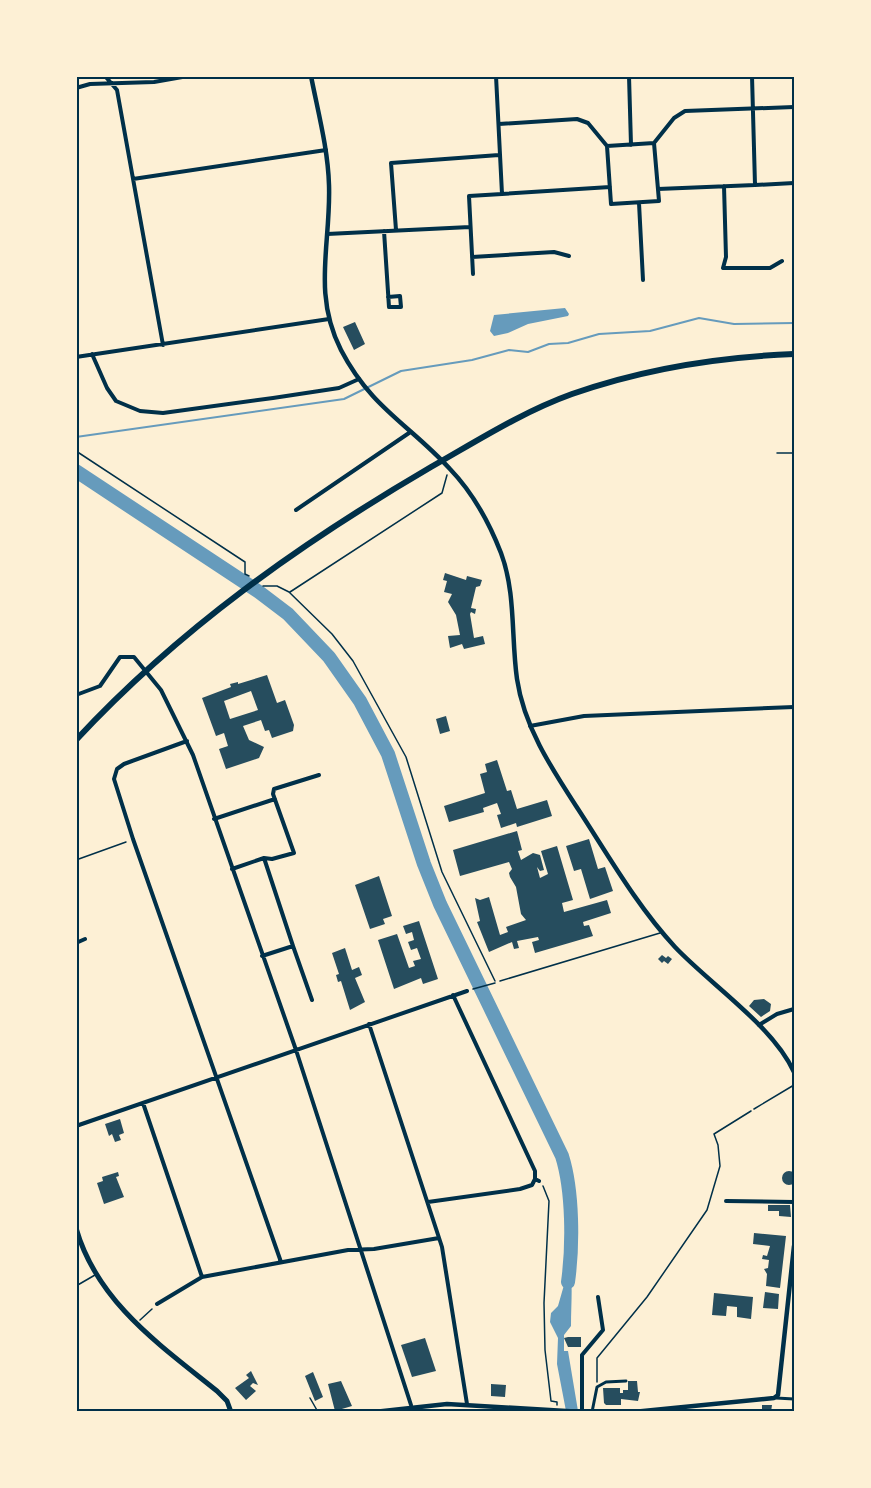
<svg xmlns="http://www.w3.org/2000/svg" width="871" height="1488" font-family="Inter,sans-serif">
<style>
.water{fill:#669bbc}
.lines{fill:none;stroke-linecap:round;stroke-linejoin:round}
.stream{stroke:#669bbc;stroke-width:2}
.river{stroke:#669bbc;stroke-width:14}
.building{fill:#264d5e;fill-rule:evenodd}
.path{stroke:#003049;stroke-width:1.5}
.service{stroke:#003049;stroke-width:1.5}
.pedestrian{stroke:#003049;stroke-width:3}
.minor{stroke:#003049;stroke-width:4}
.tertiary{stroke:#003049;stroke-width:4.5}
.secondary{stroke:#003049;stroke-width:5}
.primary{stroke:#003049;stroke-width:6}
.neatline{fill:none;stroke:#003049;stroke-width:2}
</style>
<rect width="100%" height="100%" fill="#fdf0d5"/>
<!-- water -->
<path class="water" d="M565,308L569,314L568,316L528,324L508,333L494,336L490,331L494,315Z
M570,1264C573,1286 571,1304 571,1326L564,1335V1351H568L578,1411H566L557,1364L558,1338L550,1322L551,1313L558,1306Z"/>
<g class="lines">
<!-- stream -->
<path class="stream" d="M76,437L344,399L401,371L472,360L509,350L528,352L549,344L568,343L599,334L650,331L699,318L734,324L794,323"/>
<!-- river -->
<path class="river" d="M76,471L259,592L288,614L329,657L360,701L388,754L424,864L440,904L562,1156C573,1191 573,1246 568,1282"/>
</g>
<!-- building -->
<path class="building" d="M355,322L365,344L354,350L343,327Z
M445,573L466,580L467,576L482,580L480,586L476,587L471,608L476,609L475,614L471,612L470,614L474,638L483,636L485,644L464,649L462,644L450,648L448,636L460,635L456,615L448,602L452,594L444,592L447,581L443,580Z
M267,675L277,703L285,700L294,725L293,731L272,738L269,730L265,731L261,720L243,726L249,740L264,747L259,758L226,769L219,749L228,746L224,733L216,736L202,698L231,687L230,684L238,682V684ZM251,691L258,710L230,719L224,701Z
M446,716L450,731L440,734L436,719Z
M497,760L507,791L511,790L517,809L547,800L552,816L517,827L516,823L501,828L497,815L501,814L497,803L483,808L484,812L449,822L444,806L485,793L480,774L487,772L485,764Z
M517,831L522,850L518,851L521,860L533,853L540,855L544,870L540,871L537,867L540,878L548,874L541,851L557,846L573,900L562,903L564,912L607,900L611,913L583,922L584,926L589,925L593,936L535,953L532,942L539,940L538,937L517,941L519,948L514,949L512,942L489,952L477,922L480,921L475,898L480,900L489,897L500,935L508,932L506,927L526,920L521,914L516,887L510,877L509,873L512,869L509,862L460,876L453,850Z
M589,839L598,869L605,867L613,891L590,899L581,869L574,871L566,846Z
M379,876L392,916L383,919L385,924L370,929L355,885Z
M419,921L438,979L423,984L421,978L394,989L378,940L397,934L409,968L415,966L413,961L421,959L417,948L411,950L408,942L414,940L412,932L406,934L403,926Z
M345,948L352,970L359,967L362,975L355,978L365,1002L350,1010L341,981L338,982L336,975L339,974L332,953Z
M662,955L666,958L668,956L672,959L668,964L664,961L662,963L658,959Z
M764,999L771,1004L770,1011L761,1017L749,1006L754,1000Z
M120,1119L124,1133L119,1135L121,1140L115,1142L112,1134L109,1136L105,1124Z
M782 1178a7 7 0 1 1 14 0a7 7 0 1 1-14 0Z
M118,1172L119,1176L116,1177L124,1197L104,1204L97,1183L103,1181L102,1177Z
M768,1205H790L791,1217L779,1216V1211H768Z
M754,1233L786,1236L780,1288L766,1286L767,1274L764,1269L768,1268L769,1260L762,1259L763,1255L767,1256L770,1246L753,1244Z
M765,1292L779,1294L778,1309L763,1308Z
M714,1293L753,1297L751,1319L737,1317V1307L727,1306L726,1316L712,1315Z
M568,1337H581V1347H568L564,1338Z
M425,1338L436,1371L412,1377L401,1345Z
M251,1371L258,1385L253,1383L250,1386L256,1391L246,1400L235,1388L249,1378L246,1375Z
M313,1372L323,1397L315,1401L305,1376Z
M341,1381L352,1406L335,1411L328,1384Z
M628,1381H637L638,1392H640L638,1401L621,1399V1405H606L604,1403L603,1388H620V1393H623V1390H628Z
M491,1384L506,1385L505,1397L491,1396Z
M762,1405H772L771,1412H762Z"/>
<g class="lines">
<!-- path -->
<path class="path" d="M76,451L245,562V574L249,576
M263,586H277L289,592L332,634L353,661L406,757L442,872L495,981
M290,592L442,493L447,475
M76,860L126,842
M473,989L495,983
M543,1186L549,1201L544,1303L545,1350L551,1401L557,1402V1405
M140,1320L152,1309
M597,1382V1358L647,1297L707,1210L720,1166L718,1145L714,1134L751,1111"/>
<!-- service -->
<path class="service" d="M777,453H794
M500,981L660,933
M754,1109L794,1085
M76,1286L95,1275
M310,1398L318,1412"/>
<!-- pedestrian -->
<path class="pedestrian" d="M776,1398L794,1399
M592,1412L597,1387L606,1382L626,1381"/>
<!-- minor -->
<path class="minor" d="M105,76L117,90L163,345
M629,76L631,145
M76,88L90,84L154,82L188,76
M499,124L577,119L588,123L607,146
M654,143L659,201L611,204L607,146L654,143L674,118L685,111L794,107
M133,179L326,150
M755,185L794,183
M724,186L726,257L723,268H770L782,261
M658,189L755,185L752,76
M502,194L610,187
M639,203L643,280
M396,230L391,163L499,155
M384,231L389,307H401L400,296L388,297
M327,234L470,227
M472,257L554,252L569,256
M473,274L469,196L502,194L496,76
M92,354L107,388L116,401L140,411L163,413L273,398L339,388L359,379
M76,357L329,319
M296,510L409,433
M76,695L100,686L120,657H134L161,690L193,755L296,1050L411,1405
M530,726L584,716L794,707
M187,741L124,764L117,769L114,779L133,839L281,1262
M214,819L275,799
M264,858L272,859L294,853L273,794L274,789L319,775
M232,869L264,858L293,946
M76,943L85,939
M262,956L293,946L312,1000
M453,995L535,1171V1179L539,1181
M369,1024L442,1247L467,1404
M759,1025L777,1014L794,1009
M143,1103L202,1277
M76,1126L467,991
M726,1201L794,1202
M428,1202L520,1189L532,1185L535,1179
M157,1304L202,1277L348,1250L374,1249L439,1238
M582,1411V1355L603,1330L598,1297"/>
<!-- tertiary -->
<path class="tertiary" d="M311,76C318,112 328,149 329,185C331,244 312,293 341,350C371,408 410,425 450,469C473,493 489,522 501,553C516,593 511,637 517,679C524,727 552,769 578,809C608,855 637,906 675,947C711,985 772,1025 794,1072
M374,1412L447,1404L583,1412
M633,1412L774,1398L778,1395L794,1246"/>
<!-- secondary -->
<path class="secondary" d="M76,1228C97,1302 160,1345 217,1391L227,1401L231,1412"/>
<!-- primary -->
<path class="primary" d="M76,740C179,629 301,543 431,467C477,441 522,412 572,394C643,369 719,357 794,354"/>
</g>
<!-- border -->
<rect width="871" height="1488" fill="none" stroke="#fdf0d5" stroke-width="156"/>
<rect x="78" y="78" width="715" height="1332" class="neatline"/>
</svg>
